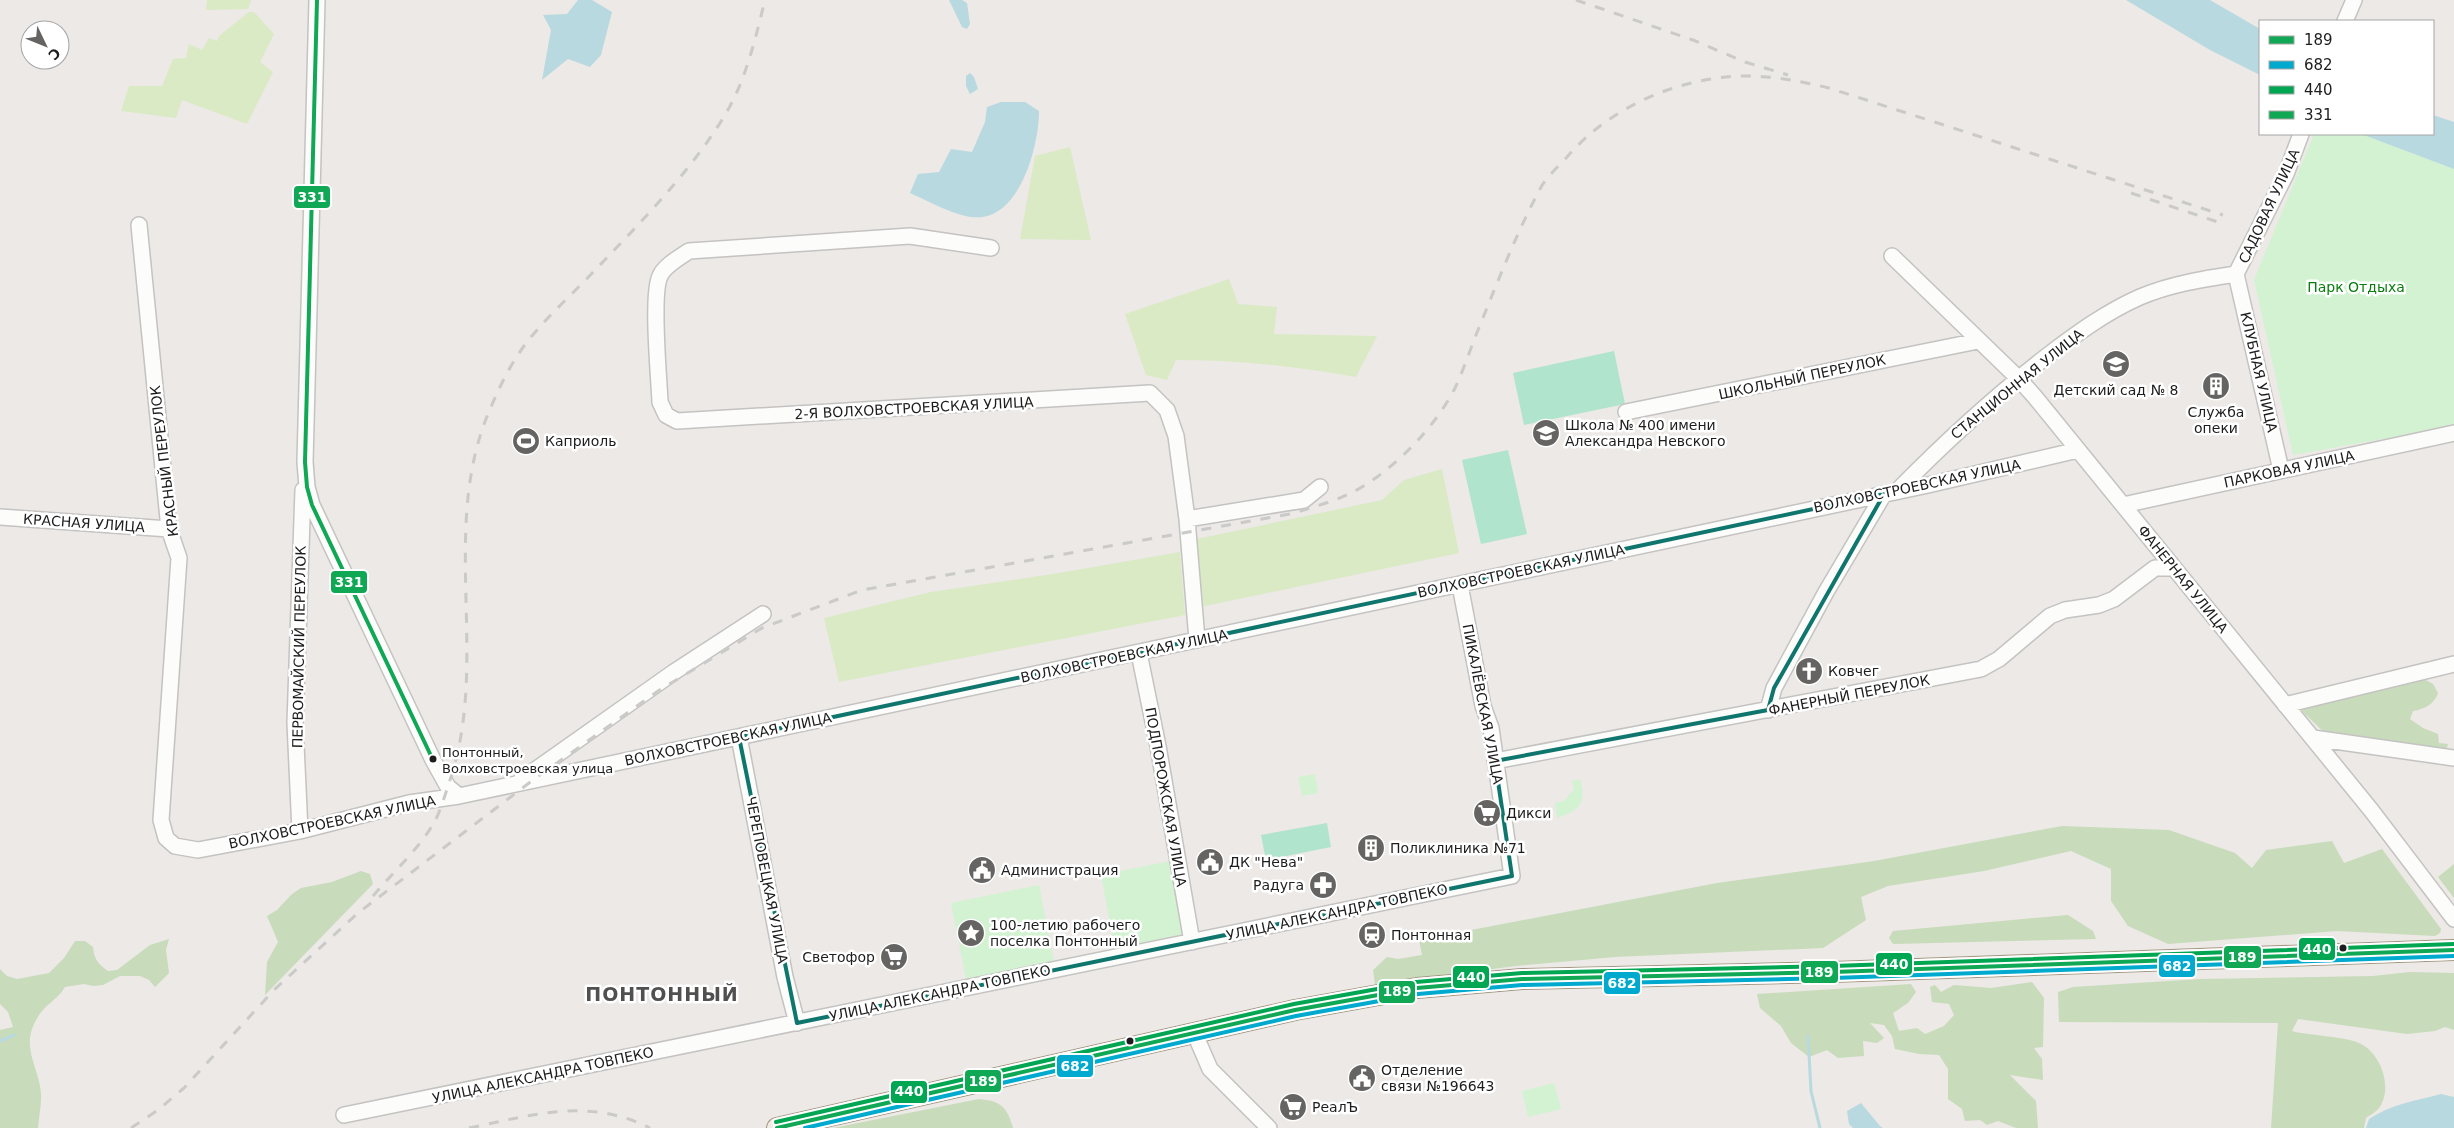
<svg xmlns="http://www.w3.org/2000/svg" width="2454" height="1128" font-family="'DejaVu Sans',sans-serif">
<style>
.grass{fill:#daeac4}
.forest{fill:#c8dbbb}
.park{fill:#d3f2d2}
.pitch{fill:#b0e4cc}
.water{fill:#b8d9e0}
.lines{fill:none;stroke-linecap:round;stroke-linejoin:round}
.stream{stroke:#b8d9e0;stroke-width:3}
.minor-casing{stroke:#c4c3c2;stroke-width:18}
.major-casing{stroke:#a29682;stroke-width:22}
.minor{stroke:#fcfcfb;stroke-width:15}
.major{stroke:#f0ebe4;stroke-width:20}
.rail{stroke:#cacac9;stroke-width:3;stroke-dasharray:10 10;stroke-linecap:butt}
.bus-1-casing{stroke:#fff;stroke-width:8}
.bus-2-casing{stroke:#fff;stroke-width:8}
.bus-3-casing{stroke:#fff;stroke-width:8}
.bus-4-casing{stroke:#fff;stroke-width:8}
.bus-1{stroke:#10a855;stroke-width:4}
.bus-2{stroke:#00a9ce;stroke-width:4}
.bus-3{stroke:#00a651;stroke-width:4}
.bus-4{stroke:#10a855;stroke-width:4}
.marked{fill:none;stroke:#0f766e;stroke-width:4;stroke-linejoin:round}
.bus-dot{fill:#1d1d1d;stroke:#fff;stroke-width:2}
.labels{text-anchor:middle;stroke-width:5;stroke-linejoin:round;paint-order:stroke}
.bus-label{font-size:13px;fill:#1d1d1d;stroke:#fff;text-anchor:start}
.street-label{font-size:14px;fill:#1d1d1d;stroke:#fff}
.park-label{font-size:14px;fill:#0a7d0f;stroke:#fff}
.poi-label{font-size:14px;fill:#1d1d1d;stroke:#fff;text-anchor:start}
.district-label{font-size:19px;font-weight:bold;letter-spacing:1px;fill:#505050;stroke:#fff}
.line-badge{stroke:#fff;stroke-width:2}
.badge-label{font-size:14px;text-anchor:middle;font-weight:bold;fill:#fff}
</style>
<rect width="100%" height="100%" fill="#ece9e6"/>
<!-- grass -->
<path class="grass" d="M207,0H251L248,9L206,10Z
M249,12H254L274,34L260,62L273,72L247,124L182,100L176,118L121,111L129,86H162L173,59L186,58L189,44L202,50L209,38L217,41L219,36Z
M1070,147L1091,240L1020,239L1035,156Z
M1229,279L1238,304L1277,307L1274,334L1377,336L1356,377C1295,366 1237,360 1176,360L1167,380L1146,375L1125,314Z
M1442,469L1459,553L1200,607L1197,539L1382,500L1404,480Z
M1180,552L1185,615L839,682L824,618L931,592L1053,574Z"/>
<!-- forest -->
<path class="forest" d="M2422,678L2433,684L2438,693C2434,705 2424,709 2413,711L2410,719L2423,728L2438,734L2439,743L2448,744L2446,751L2330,738L2301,710Z
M2062,826L2169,830L2235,853L2252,868L2266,850L2332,841L2344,863L2382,849L2441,929L2440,933L2435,936L2337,931L2168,944L2128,926L2111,901V869L2071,851L1984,871L1888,886L1861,897L1866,920L1823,948L1615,957L1515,966L1375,985L1373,970L1387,957L1398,959L1422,955L1419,940L1717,883L1874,861Z
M2454,864V898L2438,877Z
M361,871L370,874L373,884L265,995L267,962L278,942L267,916L277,910L292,894L301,888L332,882Z
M2068,915L2093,931L2096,939L1893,944L1889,938L1893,931Z
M169,939L166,950L169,973L155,987L149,980L140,976H120L103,985L93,986L84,984L65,987C58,999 46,1004 39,1015C21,1043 34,1058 40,1086C43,1100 39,1114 38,1128H0V1030L13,1027L8,1012L0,1004V969L7,976L17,979L49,973L64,958L75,941H85L93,947C94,959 98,964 108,971L117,970L150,945Z
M2410,972L2454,973V1030L2445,1027L2435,1031L2407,1034L2298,1019L2292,1031C2310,1036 2346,1036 2361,1044C2382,1055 2393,1089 2379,1108C2376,1112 2370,1115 2366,1118L2364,1128H2271L2278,1023L2059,1022L2058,992L2073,987L2201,979L2373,976Z
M2032,982L2044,998L2043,1047L2034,1048L2042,1059L2043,1080L2010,1075L2036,1101L2038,1128H2016L1998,1121L1987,1125L1980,1120L1965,1121L1962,1109L1948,1099V1069L1939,1055L1919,1054L1895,1049L1892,1036L1884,1025L1870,1023L1884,1038L1877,1043L1863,1041L1864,1056L1838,1058L1827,1050L1809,1057L1791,1043L1781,1026L1760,1008L1757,994L1911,984L1916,992L1908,1003L1893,1013L1899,1031L1917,1028L1925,1034L1944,1026L1954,1015L1949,1004L1932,1002L1930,987L1935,985L1941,992L1954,985L1991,988Z
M979,1099C1000,1101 1007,1106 1013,1128H833Z"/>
<!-- park -->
<path class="park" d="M2314,134H2361L2454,169V426L2293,455L2254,280Z
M1315,774L1318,793L1302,796L1298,777Z
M1580,779C1587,803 1580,810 1557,818L1555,803L1565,800L1574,789L1572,781Z
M1170,861L1185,938L1115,951L1101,875Z
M1039,885L1054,961L966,979L951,903Z
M1554,1083L1561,1109L1528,1117L1522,1091Z"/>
<!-- pitch -->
<path class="pitch" d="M1614,351L1625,404L1524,425L1513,373Z
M1508,450L1527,534L1481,544L1462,460Z
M1327,823L1331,847L1266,860L1261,835Z"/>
<!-- water -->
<path class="water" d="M578,0H592L612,12L601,55L590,67L568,59L542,80L551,30L543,15L567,14Z
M949,0H962L967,3L970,24L967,29L962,27Z
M2126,0H2210L2260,29V75L2210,50Z
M970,73L974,77L978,89L970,94L966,86V76Z
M1001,102H1025L1039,111C1039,144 1022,211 983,217C960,220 931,202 910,193L918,174L939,172L951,149L972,152L985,122L987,107Z
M2433,115L2454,122V169L2361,134H2433Z
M2441,1094L2454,1097V1128H2366L2369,1119C2392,1104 2415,1101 2441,1094Z
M1861,1103L1880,1126L1883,1128H1853L1849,1124L1847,1111Z"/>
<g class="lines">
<!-- stream -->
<path class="stream" d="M1808,1036L1811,1091L1820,1128
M0,1041L14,1035"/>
<!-- minor casing -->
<g class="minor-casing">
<path id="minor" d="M317,0L305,462L307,487L312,505L433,760L448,787L459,796
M2345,21L2354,0
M139,225L169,529L179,558L161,820L166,838L175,846L198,850L300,831L409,803L459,796L1928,485L2078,450
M991,248L910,236L689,251C680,257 664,266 660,276C651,295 659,377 660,402L666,415L677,421L1150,393L1167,410L1176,436L1187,519L1197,640
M1892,256L2019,379L2035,397L2371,810L2454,919
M2236,274L2281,470
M2236,274L2286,174L2301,134
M1626,412L1978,341
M1897,491C1944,443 1994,397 2047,356C2076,334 2106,312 2140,297C2171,284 2203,279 2236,274
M2123,505L2454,433
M0,517L169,529
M1187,519L1304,500L1320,487
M1139,653L1158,746L1192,942
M2285,705L2454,664
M1768,710L1774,688L1826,592L1884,494
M739,737L785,977L797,1023
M2313,738L2454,758
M1495,761L1981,669L1999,659L2050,616L2065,610L2099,605L2114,599L2155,568H2174
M521,780L674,672L763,614
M300,831L295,723L303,490
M1194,1032L1210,1069L1269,1128
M344,1115L1512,876L1491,728L1483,706L1460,585"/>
</g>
<!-- major casing -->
<g class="major-casing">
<path id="major" d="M777,1128L1295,1010L1417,988L1522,979L1833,972L2454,950"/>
</g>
<!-- minor -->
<use href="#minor" class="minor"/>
<!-- major -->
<use href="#major" class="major"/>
<!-- rail -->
<path class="rail" d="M1576,0L1693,40L1745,62L1788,75
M2131,193L2221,223
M373,896C393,872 420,848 435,821C441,809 445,795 449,783C490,665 441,535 486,419C496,394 508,368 524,346C545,318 573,294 597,268C642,221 691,171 725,115C746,80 755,40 765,0
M131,1128L158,1110L184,1088L274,990L358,913L533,780L658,691L762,628L862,590L1290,514C1311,508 1332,502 1351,493C1391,473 1435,428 1455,388C1463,371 1469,353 1476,335C1496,286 1515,236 1540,189C1546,177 1558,167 1567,157C1609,108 1675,79 1739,76C1769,75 1800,81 1829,88L2223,215
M469,1128C533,1115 588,1097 650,1128"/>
<!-- bus-1 casing -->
<g class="bus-1-casing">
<path id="bus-1" d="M777,1128L1295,1010L1417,988L1522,979L1833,972L2454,950"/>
</g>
<!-- bus-2 casing -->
<g class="bus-2-casing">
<path id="bus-2" d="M805,1128L1296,1016L1418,994L1522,985L1833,978L2454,956"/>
</g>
<!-- bus-3 casing -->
<g class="bus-3-casing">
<path id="bus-3" d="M776,1122L1294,1004L1416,982L1522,973L1833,966L2454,944"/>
</g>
<!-- bus-4 casing -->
<g class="bus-4-casing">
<path id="bus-4" d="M317,0L305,462L307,487L312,505L433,760"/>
</g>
<!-- bus-1 -->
<use href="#bus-1" class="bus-1"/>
<!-- bus-2 -->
<use href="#bus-2" class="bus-2"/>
<!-- bus-3 -->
<use href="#bus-3" class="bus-3"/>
<!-- bus-4 -->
<use href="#bus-4" class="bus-4"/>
</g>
<!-- marked area -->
<path class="marked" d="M1884,494L1774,688L1768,710L1495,761L1512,876L797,1023L739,737Z"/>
<!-- icons -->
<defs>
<g id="school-disc" transform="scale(1.4375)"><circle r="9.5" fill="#656463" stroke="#fff"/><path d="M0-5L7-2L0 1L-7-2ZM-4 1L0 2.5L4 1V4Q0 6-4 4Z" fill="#fff"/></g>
<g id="building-disc" transform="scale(1.4375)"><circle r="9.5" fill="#656463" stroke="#fff"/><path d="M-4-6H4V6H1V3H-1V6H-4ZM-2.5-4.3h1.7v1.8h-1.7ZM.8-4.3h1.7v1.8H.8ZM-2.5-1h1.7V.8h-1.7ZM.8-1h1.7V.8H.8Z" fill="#fff"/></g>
<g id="stadium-disc" transform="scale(1.4375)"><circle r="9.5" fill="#656463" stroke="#fff"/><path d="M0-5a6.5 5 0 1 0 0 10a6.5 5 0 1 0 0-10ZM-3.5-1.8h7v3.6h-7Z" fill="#fff"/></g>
<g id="church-disc" transform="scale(1.4375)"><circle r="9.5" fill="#656463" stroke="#fff"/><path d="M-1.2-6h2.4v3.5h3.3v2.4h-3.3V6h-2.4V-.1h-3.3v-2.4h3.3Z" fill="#fff"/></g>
<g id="supermarket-disc" transform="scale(1.4375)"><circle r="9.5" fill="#656463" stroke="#fff"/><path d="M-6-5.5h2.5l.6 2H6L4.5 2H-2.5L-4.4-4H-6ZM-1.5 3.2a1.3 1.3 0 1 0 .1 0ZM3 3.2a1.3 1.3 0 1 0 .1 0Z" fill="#fff"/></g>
<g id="civic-disc" transform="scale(1.4375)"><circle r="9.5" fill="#656463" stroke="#fff"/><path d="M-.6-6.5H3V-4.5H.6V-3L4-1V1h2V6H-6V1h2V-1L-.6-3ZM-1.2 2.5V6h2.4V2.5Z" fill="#fff"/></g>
<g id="pharmacy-disc" transform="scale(1.4375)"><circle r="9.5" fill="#656463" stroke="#fff"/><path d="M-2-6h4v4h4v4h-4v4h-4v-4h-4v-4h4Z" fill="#fff"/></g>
<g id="sight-disc" transform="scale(1.4375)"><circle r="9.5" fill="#656463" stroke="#fff"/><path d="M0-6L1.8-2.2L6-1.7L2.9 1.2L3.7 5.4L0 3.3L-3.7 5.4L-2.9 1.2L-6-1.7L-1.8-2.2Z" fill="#fff"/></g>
<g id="station-disc" transform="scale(1.4375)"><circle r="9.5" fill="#656463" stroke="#fff"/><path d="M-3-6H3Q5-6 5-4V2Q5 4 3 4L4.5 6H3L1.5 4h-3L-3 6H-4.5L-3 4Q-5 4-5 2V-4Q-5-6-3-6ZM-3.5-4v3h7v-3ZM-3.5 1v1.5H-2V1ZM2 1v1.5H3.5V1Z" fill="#fff"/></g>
</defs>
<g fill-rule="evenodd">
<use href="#school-disc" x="2116" y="364"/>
<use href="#building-disc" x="2216" y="386"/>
<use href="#school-disc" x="1546" y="433"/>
<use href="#stadium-disc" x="526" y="441"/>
<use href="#church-disc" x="1809" y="671"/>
<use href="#supermarket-disc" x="1487" y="813"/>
<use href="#building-disc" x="1371" y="848"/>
<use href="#civic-disc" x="1210" y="862"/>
<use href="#civic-disc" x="982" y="870"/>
<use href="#pharmacy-disc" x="1323" y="885"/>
<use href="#sight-disc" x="971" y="933"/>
<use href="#station-disc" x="1372" y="935"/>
<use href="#supermarket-disc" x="894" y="957"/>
<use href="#civic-disc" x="1362" y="1078"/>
<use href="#supermarket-disc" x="1293" y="1107"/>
</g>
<!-- markers -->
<g class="bus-dot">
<circle cx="433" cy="759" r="4.5"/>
<circle cx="2343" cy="948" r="4.5"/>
<circle cx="1130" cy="1041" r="4.5"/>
</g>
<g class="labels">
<!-- bus labels -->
<g class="bus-label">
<text x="442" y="757">Понтонный,<tspan x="442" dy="16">Волховстроевская улица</tspan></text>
</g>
<!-- street labels -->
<g class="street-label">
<text transform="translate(2269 206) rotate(-65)" y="5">САДОВАЯ УЛИЦА</text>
<text transform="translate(2259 372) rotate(77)" y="5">КЛУБНАЯ УЛИЦА</text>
<text transform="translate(1802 377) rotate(-12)" y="5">ШКОЛЬНЫЙ ПЕРЕУЛОК</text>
<text transform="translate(2017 384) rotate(-39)" y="5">СТАНЦИОННАЯ УЛИЦА</text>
<text transform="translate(914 408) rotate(-3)" y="5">2-Я ВОЛХОВСТРОЕВСКАЯ УЛИЦА</text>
<text transform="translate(164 461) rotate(-97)" y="5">КРАСНЫЙ ПЕРЕУЛОК</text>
<text transform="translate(2289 469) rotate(-12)" y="5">ПАРКОВАЯ УЛИЦА</text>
<text transform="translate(1917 486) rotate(-12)" y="5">ВОЛХОВСТРОЕВСКАЯ УЛИЦА</text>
<text transform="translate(84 523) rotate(4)" y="5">КРАСНАЯ УЛИЦА</text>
<text transform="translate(1521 571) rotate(-12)" y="5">ВОЛХОВСТРОЕВСКАЯ УЛИЦА</text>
<text transform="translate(2183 579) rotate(51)" y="5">ФАНЕРНАЯ УЛИЦА</text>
<text transform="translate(299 647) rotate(-89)" y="5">ПЕРВОМАЙСКИЙ ПЕРЕУЛОК</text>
<text transform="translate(1124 656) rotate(-12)" y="5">ВОЛХОВСТРОЕВСКАЯ УЛИЦА</text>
<text transform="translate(1849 695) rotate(-11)" y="5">ФАНЕРНЫЙ ПЕРЕУЛОК</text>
<text transform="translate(1483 704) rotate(79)" y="5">ПИКАЛЁВСКАЯ УЛИЦА</text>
<text transform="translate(728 739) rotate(-12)" y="5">ВОЛХОВСТРОЕВСКАЯ УЛИЦА</text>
<text transform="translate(1166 797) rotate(80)" y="5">ПОДПОРОЖСКАЯ УЛИЦА</text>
<text transform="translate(332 822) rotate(-12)" y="5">ВОЛХОВСТРОЕВСКАЯ УЛИЦА</text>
<text transform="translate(767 880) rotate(79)" y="5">ЧЕРЕПОВЕЦКАЯ УЛИЦА</text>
<text transform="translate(1337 912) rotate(-12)" y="5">УЛИЦА АЛЕКСАНДРА ТОВПЕКО</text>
<text transform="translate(940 993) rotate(-12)" y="5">УЛИЦА АЛЕКСАНДРА ТОВПЕКО</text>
<text transform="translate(543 1075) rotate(-12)" y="5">УЛИЦА АЛЕКСАНДРА ТОВПЕКО</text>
</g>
<!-- park labels -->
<g class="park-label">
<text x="2356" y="292">Парк Отдыха</text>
</g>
<!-- poi labels -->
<g class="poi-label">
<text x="2116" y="395" text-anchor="middle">Детский сад № 8</text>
<text x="2216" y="417" text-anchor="middle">Служба<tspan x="2216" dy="16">опеки</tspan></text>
<text x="1565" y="430">Школа № 400 имени<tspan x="1565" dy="16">Александра Невского</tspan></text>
<text x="545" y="446">Каприоль</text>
<text x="1828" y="676">Ковчег</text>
<text x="1506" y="818">Дикси</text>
<text x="1390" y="853">Поликлиника №71</text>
<text x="1229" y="867">ДК "Нева"</text>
<text x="1001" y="875">Администрация</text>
<text x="1304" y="890" text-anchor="end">Радуга</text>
<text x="990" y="930">100-летию рабочего<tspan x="990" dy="16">поселка Понтонный</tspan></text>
<text x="1391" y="940">Понтонная</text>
<text x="875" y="962" text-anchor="end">Светофор</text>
<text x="1381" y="1075">Отделение<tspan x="1381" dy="16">связи №196643</tspan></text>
<text x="1312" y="1112">РеалЪ</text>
</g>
<!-- district labels -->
<g class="district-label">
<text x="662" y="1001">ПОНТОННЫЙ</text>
</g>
</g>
<g class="line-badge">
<rect x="293" y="185" width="38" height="24" rx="5" fill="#10a855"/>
<rect x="330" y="570" width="38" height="24" rx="5" fill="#10a855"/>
<rect x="2298" y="937" width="38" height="24" rx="5" fill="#00a651"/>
<rect x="2223" y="945" width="39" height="24" rx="5" fill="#10a855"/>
<rect x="1875" y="952" width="38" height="24" rx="5" fill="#00a651"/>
<rect x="2158" y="954" width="38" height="24" rx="5" fill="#00a9ce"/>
<rect x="1800" y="960" width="39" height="24" rx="5" fill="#10a855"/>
<rect x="1452" y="965" width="38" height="24" rx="5" fill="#00a651"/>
<rect x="1603" y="971" width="38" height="24" rx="5" fill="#00a9ce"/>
<rect x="1378" y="980" width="38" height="24" rx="5" fill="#10a855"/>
<rect x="1056" y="1054" width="38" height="24" rx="5" fill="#00a9ce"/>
<rect x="964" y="1069" width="38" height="24" rx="5" fill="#10a855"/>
<rect x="890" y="1080" width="38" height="24" rx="5" fill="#00a651"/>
</g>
<g class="badge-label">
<text x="312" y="202">331</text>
<text x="349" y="587">331</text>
<text x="2317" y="954">440</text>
<text x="2242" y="962">189</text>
<text x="1894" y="969">440</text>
<text x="2177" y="971">682</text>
<text x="1819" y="977">189</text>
<text x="1471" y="982">440</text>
<text x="1622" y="988">682</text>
<text x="1397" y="996">189</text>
<text x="1075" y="1071">682</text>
<text x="983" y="1086">189</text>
<text x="909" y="1096">440</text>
</g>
<!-- legend -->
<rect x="2259" y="20" width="175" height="115" fill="#ffffff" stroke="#a5a5a5"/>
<rect x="2269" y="36" width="25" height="8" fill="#10a855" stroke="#a5a5a5"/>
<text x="2304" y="45" font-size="15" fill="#1d1d1d">189</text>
<rect x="2269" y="61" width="25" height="8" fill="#00a9ce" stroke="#a5a5a5"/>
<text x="2304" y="70" font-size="15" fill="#1d1d1d">682</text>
<rect x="2269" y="86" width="25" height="8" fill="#00a651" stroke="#a5a5a5"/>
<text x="2304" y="95" font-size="15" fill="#1d1d1d">440</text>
<rect x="2269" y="111" width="25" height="8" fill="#10a855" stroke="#a5a5a5"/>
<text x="2304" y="120" font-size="15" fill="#1d1d1d">331</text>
<!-- north arrow -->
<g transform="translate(45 45) rotate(133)"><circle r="24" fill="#ffffff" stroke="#a5a5a5"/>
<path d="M0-4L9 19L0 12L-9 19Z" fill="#656463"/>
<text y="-8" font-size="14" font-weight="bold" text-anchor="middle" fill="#1d1d1d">С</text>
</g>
</svg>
